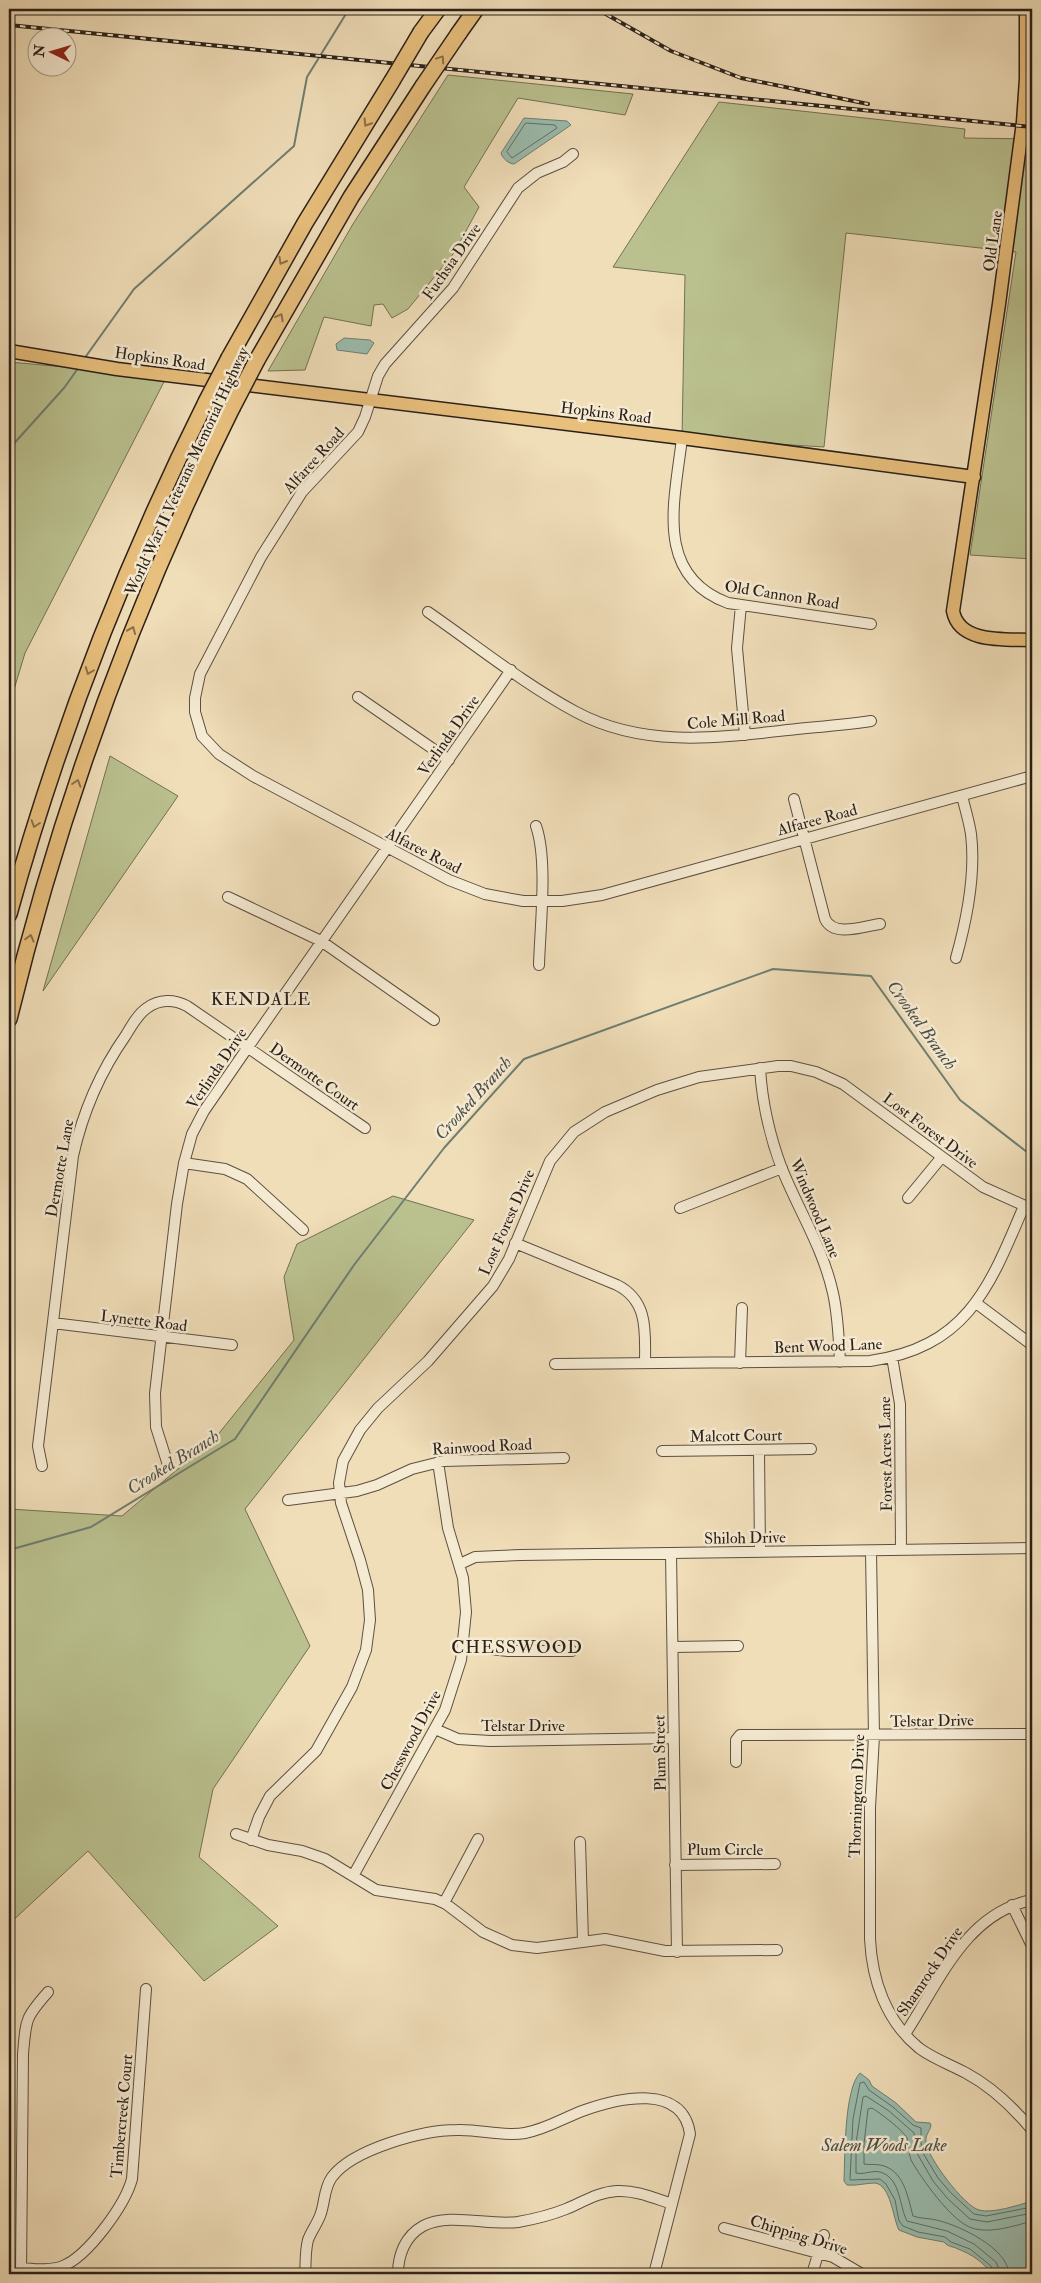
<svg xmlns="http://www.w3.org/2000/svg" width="1041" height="2283" font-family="'IM FELL Double Pica',serif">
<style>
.green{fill:#bac18f;stroke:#727054}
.water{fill:#9abcae;stroke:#6e7e72}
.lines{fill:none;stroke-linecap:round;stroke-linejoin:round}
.shore{stroke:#626e64;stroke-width:1}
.stream{stroke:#6e7e72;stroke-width:2}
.minor-casing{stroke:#5c5041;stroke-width:12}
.major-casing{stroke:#2b2019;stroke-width:15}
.highway-casing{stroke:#2b2019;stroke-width:18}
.minor{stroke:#f5ead2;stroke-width:10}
.major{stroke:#e8bf7c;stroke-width:12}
.highway{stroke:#e8bf7c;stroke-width:15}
.rail-casing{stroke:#2b2019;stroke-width:4}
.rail{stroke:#f5ead2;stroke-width:2;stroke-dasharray:5.5;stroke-linecap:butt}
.highway-bridge-casing{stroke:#2b2019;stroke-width:18;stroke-linecap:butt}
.highway-bridge{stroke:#e8bf7c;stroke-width:15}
.oneway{stroke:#8a704a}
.labels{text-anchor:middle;stroke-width:5;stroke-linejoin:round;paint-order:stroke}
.street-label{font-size:16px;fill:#2b2019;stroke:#f5ead2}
.neighbourhood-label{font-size:18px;letter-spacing:1px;fill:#2b2019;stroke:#f5ead2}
.water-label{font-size:18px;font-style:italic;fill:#4c4f46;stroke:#f5ead2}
</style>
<rect width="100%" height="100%" fill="#f0deb9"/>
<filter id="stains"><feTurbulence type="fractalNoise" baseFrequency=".004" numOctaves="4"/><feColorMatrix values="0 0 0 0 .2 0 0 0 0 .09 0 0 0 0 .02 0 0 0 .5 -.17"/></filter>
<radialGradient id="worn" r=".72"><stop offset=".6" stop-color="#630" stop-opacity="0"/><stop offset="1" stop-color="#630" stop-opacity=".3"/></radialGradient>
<!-- green -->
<path class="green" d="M448,75L633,94L625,115L518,98L464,187L479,207L454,253L408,309L392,318L383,304L374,305L371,326L324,317L305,370L268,371L353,224Z
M719,102L965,129L964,138L1032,139V559L970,555L1016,252L846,233L824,447L682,438L685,275L613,267Z
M9,362L167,376L25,653L9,706Z
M110,756L178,796L43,991Z
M393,1196L474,1220L245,1509L310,1646L213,1789L199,1857L278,1926L204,1981L88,1851L9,1924V1509L122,1516L216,1437L294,1340L284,1277L297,1244Z"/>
<!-- water -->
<path class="water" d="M524,118L567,121L571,125L514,164C509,164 502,158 501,153Z
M344,338L370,340L374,343L367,354L337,350L336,344Z
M860,2073L869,2080L872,2086L896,2103L916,2122L930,2123L931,2125C930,2132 925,2134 926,2142C927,2157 964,2206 979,2210C992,2214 1019,2205 1032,2201V2274H991C984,2262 971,2254 958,2249C952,2246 948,2247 944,2242L917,2237L899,2230C893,2219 891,2185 875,2183C866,2183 857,2186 847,2185L844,2181C845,2158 844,2089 860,2073Z"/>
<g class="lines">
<!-- shore -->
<path class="shore" d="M526,123L555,125L557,128L512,158L507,152Z
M995,2274L991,2266L970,2249L951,2242L945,2237L918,2232L903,2226L899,2221L895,2200L886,2184L880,2179L850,2180L853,2119L860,2083L864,2082L869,2090L893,2107L913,2125L921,2128V2143L923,2153L938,2178L951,2193L974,2214L986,2216L1032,2207
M1001,2274L996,2262L974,2244L947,2231L907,2221C899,2206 901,2178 880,2172C872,2170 864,2175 856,2173V2143L863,2097L866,2096L889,2111L914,2133L918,2155L933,2181L947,2198L970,2219L987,2222L1032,2213
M1009,2274C1008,2248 959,2225 936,2220C929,2218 921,2219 913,2216C908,2198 904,2169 880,2165C875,2164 869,2165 864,2164V2144L868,2109L872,2108C880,2113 903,2130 907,2138C910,2144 908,2153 911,2160C921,2178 952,2222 972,2228C990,2234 1014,2226 1032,2221"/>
<!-- stream -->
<path class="stream" d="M84,359L134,289L294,146L307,77L349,9
M9,449L64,388L79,367
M9,1550L91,1527L235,1439L354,1265L444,1148L524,1059L773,969L871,976L960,1100L1032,1156"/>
<!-- minor casing -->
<g class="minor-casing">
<path id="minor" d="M573,154L563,162L537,173L518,188L453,288L385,364L378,376L365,417L358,432L302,492L261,557L200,674L195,698V712L202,736L219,754L253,776L449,880L485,894L523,901H562L602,895L1032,776
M682,438C675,500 653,575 728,603L871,624
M741,605L737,648L745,735
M428,612C477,646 524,684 576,712C643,748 717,738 788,730C816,727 844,725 871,721
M358,697L449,760
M794,799L825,919C834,938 864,926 880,924
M536,826C548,860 540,927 539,965
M228,897L321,941L434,1020
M956,958C967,919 976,875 971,834C969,821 965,808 962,796
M760,1068C762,1102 770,1137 782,1169C799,1211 823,1248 833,1293C838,1315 839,1339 840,1362
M184,1163L225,1169L247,1179L303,1230
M908,1198L941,1158
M680,1208L782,1168
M515,1243L617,1285C649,1301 645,1333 645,1363
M976,1303L1032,1345
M53,1323L232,1345
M892,1357L900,1404L901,1550
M740,1363L742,1308
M555,1364L870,1361C968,1347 990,1286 1024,1206
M759,1450L760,1552
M662,1451L811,1449
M168,1465L156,1427L155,1393L177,1204L184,1163L192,1134L204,1111L248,1047L511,670
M42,1466L38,1446L73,1156C83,1111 100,1072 126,1035C132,1025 138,1014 147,1008C159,999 174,999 187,1006L365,1128
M288,1500L357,1491L377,1485L412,1469L444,1461L564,1458
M871,1551L874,1736L870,1808V1939C872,1980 886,2021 919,2048C932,2058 951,2065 966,2073C992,2087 1013,2107 1032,2130
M671,1553L677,1952
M460,1564L475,1557L520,1555L1032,1548
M463,1646L508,1651H572
M673,1647L738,1646
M435,1729L458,1739L490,1741L674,1738
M736,1762V1740L740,1735L1032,1734
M236,1834L268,1845L302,1851L325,1859L376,1890L435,1899L446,1904L483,1932L512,1945L537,1948L605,1939L665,1951L777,1950
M251,1840L259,1817L270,1796L316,1751L352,1687L366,1650L370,1620L368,1590L360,1560L341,1503L339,1483L343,1461L360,1430L378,1408L428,1361L493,1286L509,1259L550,1161L574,1132L605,1112L657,1090L699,1077L778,1066H791L816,1072L843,1084L983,1187L1032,1209
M580,1842L583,1940
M675,1865L775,1864
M353,1876L445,1710L461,1660L466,1612L463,1578L448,1528L438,1462
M444,1903L478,1839
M1012,1905L1032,1946
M905,2034C939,1983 965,1913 1032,1900
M724,2228L833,2257L862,2274
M21,2268C35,2269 50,2271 63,2266C88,2256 125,2205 132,2179L146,1989
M21,2273L23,2054C26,2019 25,2018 48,1992
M305,2274C306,2263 305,2251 308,2240C311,2231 318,2223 321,2213C325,2201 324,2188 332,2177C353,2149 423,2130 457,2130C480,2129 502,2137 525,2133C547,2129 565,2117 585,2110C619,2098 683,2083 690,2134L654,2274
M398,2274C398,2255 405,2236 423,2226C449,2212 489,2226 518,2222C535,2219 551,2215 566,2209C583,2202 598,2192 617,2191C636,2190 654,2198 672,2204
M812,2274L824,2235"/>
</g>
<!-- major casing -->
<g class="major-casing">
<path id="major" d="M1026,9V79L1023,122L999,304L953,611C959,644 1006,639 1032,640
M9,351L117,369L682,438L974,477"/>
</g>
<!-- highway casing -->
<g class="highway-casing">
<path id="highway" d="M421,32L438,9
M459,33L476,9
M229,358L305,223L392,81
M257,360L351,197L423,86
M9,914C58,737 124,566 206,402
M9,1019C60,808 135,603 232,408"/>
</g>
<!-- minor -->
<use href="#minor" class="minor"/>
<!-- major -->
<use href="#major" class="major"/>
<!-- highway -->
<use href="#highway" class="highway"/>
<!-- rail casing -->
<g class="rail-casing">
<path id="rail" d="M597,9L671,51L741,78L868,104
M9,25L1032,127"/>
</g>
<!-- rail -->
<use href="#rail" class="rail"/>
<!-- highway-bridge casing -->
<g class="highway-bridge-casing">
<path id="highway-bridge" d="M392,81L421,32
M423,86L459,33
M206,402L229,358
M232,408L257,360"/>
</g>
<!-- highway-bridge -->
<use href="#highway-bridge" class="highway-bridge"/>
</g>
<!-- one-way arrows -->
<defs><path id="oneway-chevron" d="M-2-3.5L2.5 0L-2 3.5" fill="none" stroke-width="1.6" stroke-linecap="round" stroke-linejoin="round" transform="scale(1.25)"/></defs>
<g class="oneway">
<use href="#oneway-chevron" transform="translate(441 59) rotate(-56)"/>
<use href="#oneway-chevron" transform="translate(367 123) rotate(122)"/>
<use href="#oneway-chevron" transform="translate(282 261) rotate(120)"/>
<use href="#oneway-chevron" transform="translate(280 317) rotate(-61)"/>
<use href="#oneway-chevron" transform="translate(132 630) rotate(-68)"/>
<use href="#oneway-chevron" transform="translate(89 671) rotate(111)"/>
<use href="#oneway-chevron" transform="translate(77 783) rotate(-72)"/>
<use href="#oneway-chevron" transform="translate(35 824) rotate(108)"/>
<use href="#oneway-chevron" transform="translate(30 938) rotate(-75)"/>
</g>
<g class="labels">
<!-- street labels -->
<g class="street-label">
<text transform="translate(992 241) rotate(-82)" y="6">Old Lane</text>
<text transform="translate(451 261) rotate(-55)" y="6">Fuchsia Drive</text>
<text transform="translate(160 358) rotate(8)" y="6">Hopkins Road</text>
<text transform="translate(606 412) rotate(7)" y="6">Hopkins Road</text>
<text transform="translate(313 460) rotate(-48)" y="6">Alfaree Road</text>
<text transform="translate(186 471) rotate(-65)" y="6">World War II Veterans Memorial Highway</text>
<text transform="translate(782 594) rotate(9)" y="6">Old Cannon Road</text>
<text transform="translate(736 719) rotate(-5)" y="6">Cole Mill Road</text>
<text transform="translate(448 735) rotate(-55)" y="6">Verlinda Drive</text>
<text transform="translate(817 819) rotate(-15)" y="6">Alfaree Road</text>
<text transform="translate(424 850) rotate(27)" y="6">Alfaree Road</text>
<text transform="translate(216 1068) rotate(-56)" y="6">Verlinda Drive</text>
<text transform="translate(315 1076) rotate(35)" y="6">Dermotte Court</text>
<text transform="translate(931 1130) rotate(37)" y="6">Lost Forest Drive</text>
<text transform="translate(59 1168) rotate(-80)" y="6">Dermotte Lane</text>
<text transform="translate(816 1208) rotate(67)" y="6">Windwood Lane</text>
<text transform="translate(506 1222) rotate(-66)" y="6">Lost Forest Drive</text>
<text transform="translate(144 1320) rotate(7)" y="6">Lynette Road</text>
<text transform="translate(828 1345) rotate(-2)" y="6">Bent Wood Lane</text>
<text transform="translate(736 1435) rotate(-1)" y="6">Malcott Court</text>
<text transform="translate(482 1446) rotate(-3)" y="6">Rainwood Road</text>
<text transform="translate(885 1454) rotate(-91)" y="6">Forest Acres Lane</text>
<text transform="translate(745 1537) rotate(-1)" y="6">Shiloh Drive</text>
<text transform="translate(932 1720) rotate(-1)" y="6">Telstar Drive</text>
<text x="523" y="1731">Telstar Drive</text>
<text transform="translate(410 1740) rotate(-62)" y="6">Chesswood Drive</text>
<text transform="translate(659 1753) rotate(-91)" y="6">Plum Street</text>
<text transform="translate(856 1796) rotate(-88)" y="6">Thornington Drive</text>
<text x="725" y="1855">Plum Circle</text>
<text transform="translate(929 1971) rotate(-56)" y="6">Shamrock Drive</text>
<text transform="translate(121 2116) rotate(-85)" y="6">Timbercreek Court</text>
<text transform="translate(799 2234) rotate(17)" y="6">Chipping Drive</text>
</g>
<!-- neighbourhood labels -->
<g class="neighbourhood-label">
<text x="261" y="1005">KENDALE</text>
<text x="517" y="1653">CHESSWOOD</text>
</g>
<!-- water labels -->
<g class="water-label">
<text transform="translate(922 1025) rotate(54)" y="6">Crooked Branch</text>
<text transform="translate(473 1098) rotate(-48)" y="6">Crooked Branch</text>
<text transform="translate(173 1462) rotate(-32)" y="6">Crooked Branch</text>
<text x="884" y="2151">Salem Woods Lake</text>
</g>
</g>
<!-- margin -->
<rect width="1041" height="2283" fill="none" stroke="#f0deb9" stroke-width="30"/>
<rect x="10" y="10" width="1021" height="2263" fill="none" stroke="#2b2019" stroke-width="2.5"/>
<rect x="15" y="15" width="1011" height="2253" fill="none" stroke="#2b2019"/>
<!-- north arrow -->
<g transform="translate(52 52) rotate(275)"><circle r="24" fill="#f5ead2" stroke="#a49988"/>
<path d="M0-4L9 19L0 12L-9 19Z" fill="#8f2418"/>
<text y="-8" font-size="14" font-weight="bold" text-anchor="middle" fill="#2b2019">N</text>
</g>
<rect width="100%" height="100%" filter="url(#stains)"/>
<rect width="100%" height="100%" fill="url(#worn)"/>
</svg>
